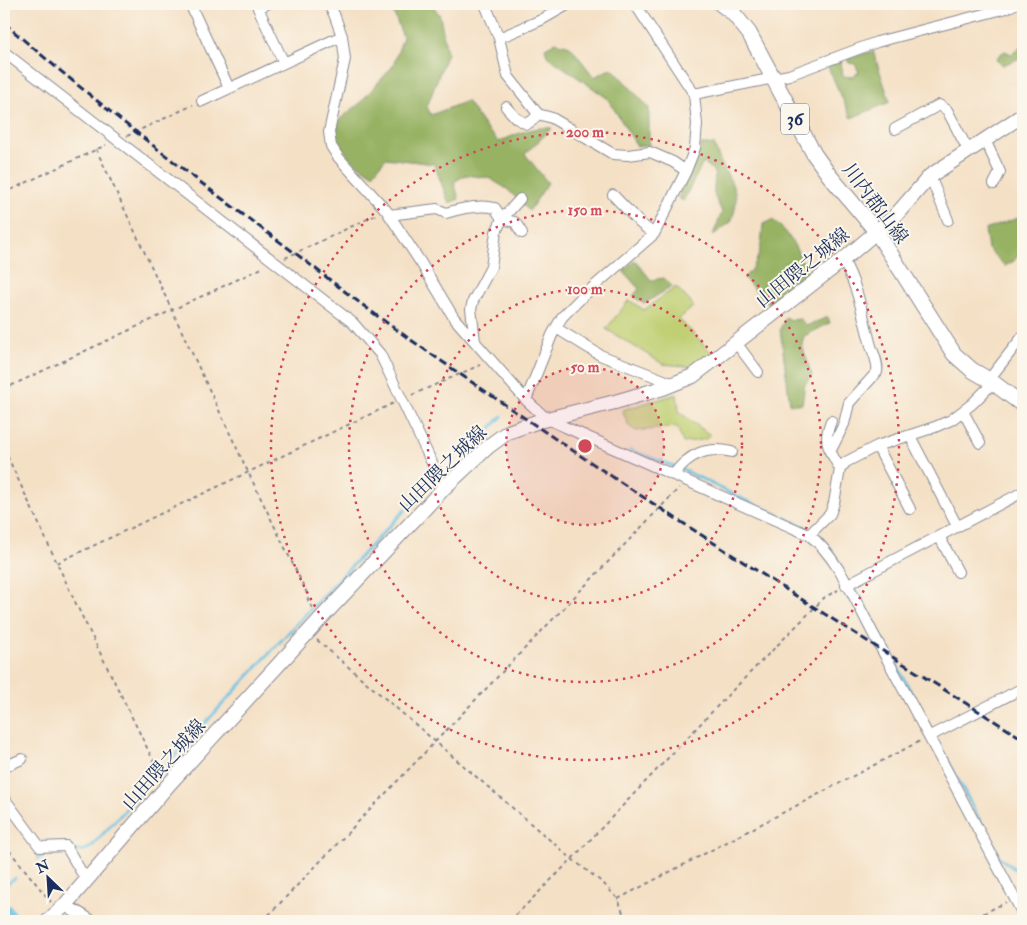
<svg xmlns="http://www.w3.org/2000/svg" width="1027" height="925" font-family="'IM FELL Double Pica','Noto Serif JP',serif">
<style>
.green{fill:#bfcf72;stroke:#6d7f68}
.forest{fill:#97b264;stroke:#597061}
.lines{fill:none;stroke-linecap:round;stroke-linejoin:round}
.stream{stroke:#64bfe2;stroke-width:3}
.river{stroke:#64bfe2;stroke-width:19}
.minor-casing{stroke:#888892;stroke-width:12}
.tertiary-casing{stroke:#888892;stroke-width:14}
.secondary-casing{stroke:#888892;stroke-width:16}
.primary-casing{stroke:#888892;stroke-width:17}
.path{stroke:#888892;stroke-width:2;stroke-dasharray:4 4;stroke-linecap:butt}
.minor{stroke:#fff;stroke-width:10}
.tertiary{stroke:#fff;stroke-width:12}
.secondary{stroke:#fff;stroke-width:14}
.primary{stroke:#fff;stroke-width:15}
.rail{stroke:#1b2f5e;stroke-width:3;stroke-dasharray:8 4;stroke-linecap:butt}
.ring{fill:none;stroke:#d1495b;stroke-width:2.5;stroke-dasharray:2.5 5}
.labels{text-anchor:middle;stroke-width:4;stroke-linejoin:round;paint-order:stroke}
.shield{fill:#fbf7ec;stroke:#5e6b89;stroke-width:1}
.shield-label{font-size:18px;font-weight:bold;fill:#1b2f5e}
.street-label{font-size:19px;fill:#1b2f5e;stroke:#fbf7ec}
.centre{fill:#d1495b;stroke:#fbf7ec;stroke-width:2.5}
.ring-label{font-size:15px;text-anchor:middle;font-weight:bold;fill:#d1495b;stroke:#fbf7ec;stroke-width:4;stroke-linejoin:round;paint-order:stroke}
</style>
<rect width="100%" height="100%" fill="#fbf7ec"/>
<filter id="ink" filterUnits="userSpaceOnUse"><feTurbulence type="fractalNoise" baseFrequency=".02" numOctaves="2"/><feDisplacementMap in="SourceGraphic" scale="10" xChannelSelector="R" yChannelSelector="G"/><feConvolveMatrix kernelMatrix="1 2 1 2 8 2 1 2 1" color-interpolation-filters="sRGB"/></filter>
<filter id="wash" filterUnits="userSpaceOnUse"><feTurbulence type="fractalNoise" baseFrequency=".0096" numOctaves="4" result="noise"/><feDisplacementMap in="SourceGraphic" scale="20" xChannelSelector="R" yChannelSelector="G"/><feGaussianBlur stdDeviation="1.12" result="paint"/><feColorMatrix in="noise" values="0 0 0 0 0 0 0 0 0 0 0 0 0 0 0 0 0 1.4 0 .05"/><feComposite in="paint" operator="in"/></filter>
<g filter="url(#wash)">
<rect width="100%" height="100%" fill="#f4e0c5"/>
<!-- green -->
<path class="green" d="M676,287L694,306L679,319L713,354L694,367L663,364L606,329L629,300L644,310Z
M677,394L679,412L710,435L706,439L683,443L677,427L636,431L629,426L622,410Z"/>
<!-- forest -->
<path class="forest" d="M390,4H432L440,16L447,53L427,107L431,115L467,101L485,127L499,142C517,134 533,126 552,128L525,154L548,183L529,211L507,189L489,178L465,175L454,182L459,199L449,203L434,164L386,158L373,174C352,162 345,156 335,132L340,119L359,104L393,66L403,37Z
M556,42L570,46L594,77L612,68L649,108V145L637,146L607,98L547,56L545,48Z
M1023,45V57L1003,65L996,60L999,55L1005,51L1012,54Z
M873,51L890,102L851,118L828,67L841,61L843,76L852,77L859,72L855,64L849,63L847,59Z
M714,144C717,153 720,162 725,170C736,191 740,198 731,222L713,235L722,212C720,207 715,199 714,194C713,180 720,171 703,163L683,201L678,198L701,145Z
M1023,216V252H1020L1014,261L1005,266L988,249L985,230Z
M772,220C791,230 802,262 811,281L782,302L767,303L744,278C761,260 761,247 763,224Z
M635,260L651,280L664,278L672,286L644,304L633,296L639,289L623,271Z
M786,317L791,320L800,319L806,326L828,317L830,323L804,336L802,345L812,375L805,384L802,404H790L780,329Z"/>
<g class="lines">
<!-- stream -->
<path class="stream" d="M490,429L502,416
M630,450L684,470L736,496L805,527
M821,536L843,568
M853,584L1000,858L1023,875
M38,859L44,855L85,850L91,847L302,618L421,493
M4,886L15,878"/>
<!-- river -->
<path class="river" d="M4,913L10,921"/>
</g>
</g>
<g filter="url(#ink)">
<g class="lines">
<!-- minor casing -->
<g class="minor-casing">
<path id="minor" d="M190,4L229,88
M267,4L258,8L284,63
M328,4L334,14L342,36L345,59L329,132L331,146L338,157L386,210L421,263L454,318L526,400L547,419L809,535C837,555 859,608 876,639C926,730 974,822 1023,914
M485,4L499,38L541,20L569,4
M499,38L508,76L538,114L552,118L613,154L628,155L650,152L673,162L686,171
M4,52L353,323L380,354L444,488
M694,94L789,75L877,42L1007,8L1015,4
M202,101L342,36
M506,107L516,118L527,124L533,120L538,114
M895,129L939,105L947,110L968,150
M985,140L1000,172L994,184
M930,176L948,220
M613,195L641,224L654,234
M389,215L437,209L446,213C462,208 479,204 495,208L502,219L515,222L522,233
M556,328L600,355L674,384
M475,341L471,309L473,301L491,267L496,232L502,219L520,199
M737,344L758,372
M526,400L552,335L562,317L583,296L654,234L686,171L695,148L697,124L694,94L635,4
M963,411L980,443
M831,421C822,443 830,450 840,469
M910,436L957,526
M877,446L910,509
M830,452L844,424L849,403L877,372C879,362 872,352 870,342C862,313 858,287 843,260
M673,475C689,454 706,446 732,452
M809,535L830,514L834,503L840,469L846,462L877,446L935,427L951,420L972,404L987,389L994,373L1023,336
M939,536L958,572
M846,585L1023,492
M930,736L1023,688
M4,767L22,759
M4,798L40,847L66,846L86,880"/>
</g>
<!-- tertiary casing -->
<g class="tertiary-casing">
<path id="tertiary" d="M65,905L91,921"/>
</g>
<!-- secondary casing -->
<g class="secondary-casing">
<path id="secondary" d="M48,921L65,905L170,783L323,616L444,488L489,446L508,432L539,421L615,402L663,388L693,376L843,260L896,215L930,176L1023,115"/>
</g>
<!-- primary casing -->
<g class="primary-casing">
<path id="primary" d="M721,4L733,13L749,33L814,154L829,175L876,231L954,354L972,370L991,381L1023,405"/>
</g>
<!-- path -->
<path class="path" d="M127,136L193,105
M96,149L248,472L306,591L309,604L315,609
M4,193L106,145
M285,258L378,214
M4,389L264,267
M412,395L480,365
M4,449L77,606L157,768L163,775
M57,563L394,403
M317,640L572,859L603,883L618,899L626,921
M4,844L51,902
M618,899L920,741
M263,921L679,488
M510,921L572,859L727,696L825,597L838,590
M969,921L1006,902"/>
<!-- minor -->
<use href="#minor" class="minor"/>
<!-- tertiary -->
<use href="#tertiary" class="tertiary"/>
<!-- secondary -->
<use href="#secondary" class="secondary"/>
<!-- primary -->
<use href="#primary" class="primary"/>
<!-- rail -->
<path class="rail" d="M4,23C99,105 198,182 299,256C334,283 368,310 404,335C606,477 814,608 1023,739"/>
</g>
</g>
<!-- distance rings -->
<circle cx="585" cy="446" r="79" fill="#d1495b" fill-opacity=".12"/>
<g class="ring">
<circle cx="585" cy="446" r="79"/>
<circle cx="585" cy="446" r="157"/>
<circle cx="585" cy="446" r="236"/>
<circle cx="585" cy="446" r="314"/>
</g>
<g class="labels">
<!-- shield labels -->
<rect class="shield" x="781" y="103.5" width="28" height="31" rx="4"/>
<g class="shield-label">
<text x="795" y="125">36</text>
</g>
<!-- street labels -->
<g class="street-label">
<text transform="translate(876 203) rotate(53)" y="7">川内郡山線</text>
<text transform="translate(802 267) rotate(-39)" y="7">山田隈之城線</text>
<text transform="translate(442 468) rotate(-44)" y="7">山田隈之城線</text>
<text transform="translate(163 764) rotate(-48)" y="7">山田隈之城線</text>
</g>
</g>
<circle cx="585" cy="446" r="8" class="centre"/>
<g class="ring-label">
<text x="585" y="137">200 m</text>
<text x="585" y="215">150 m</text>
<text x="585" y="294">100 m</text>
<text x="585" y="372">50 m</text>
</g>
<!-- margin -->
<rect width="1027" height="925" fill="none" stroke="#fbf7ec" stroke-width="20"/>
<!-- north arrow -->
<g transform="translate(48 878) rotate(335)" stroke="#fbf7ec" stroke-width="4" paint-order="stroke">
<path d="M0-4L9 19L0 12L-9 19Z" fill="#1b2f5e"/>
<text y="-8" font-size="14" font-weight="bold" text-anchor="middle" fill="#1b2f5e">N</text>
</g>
</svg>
